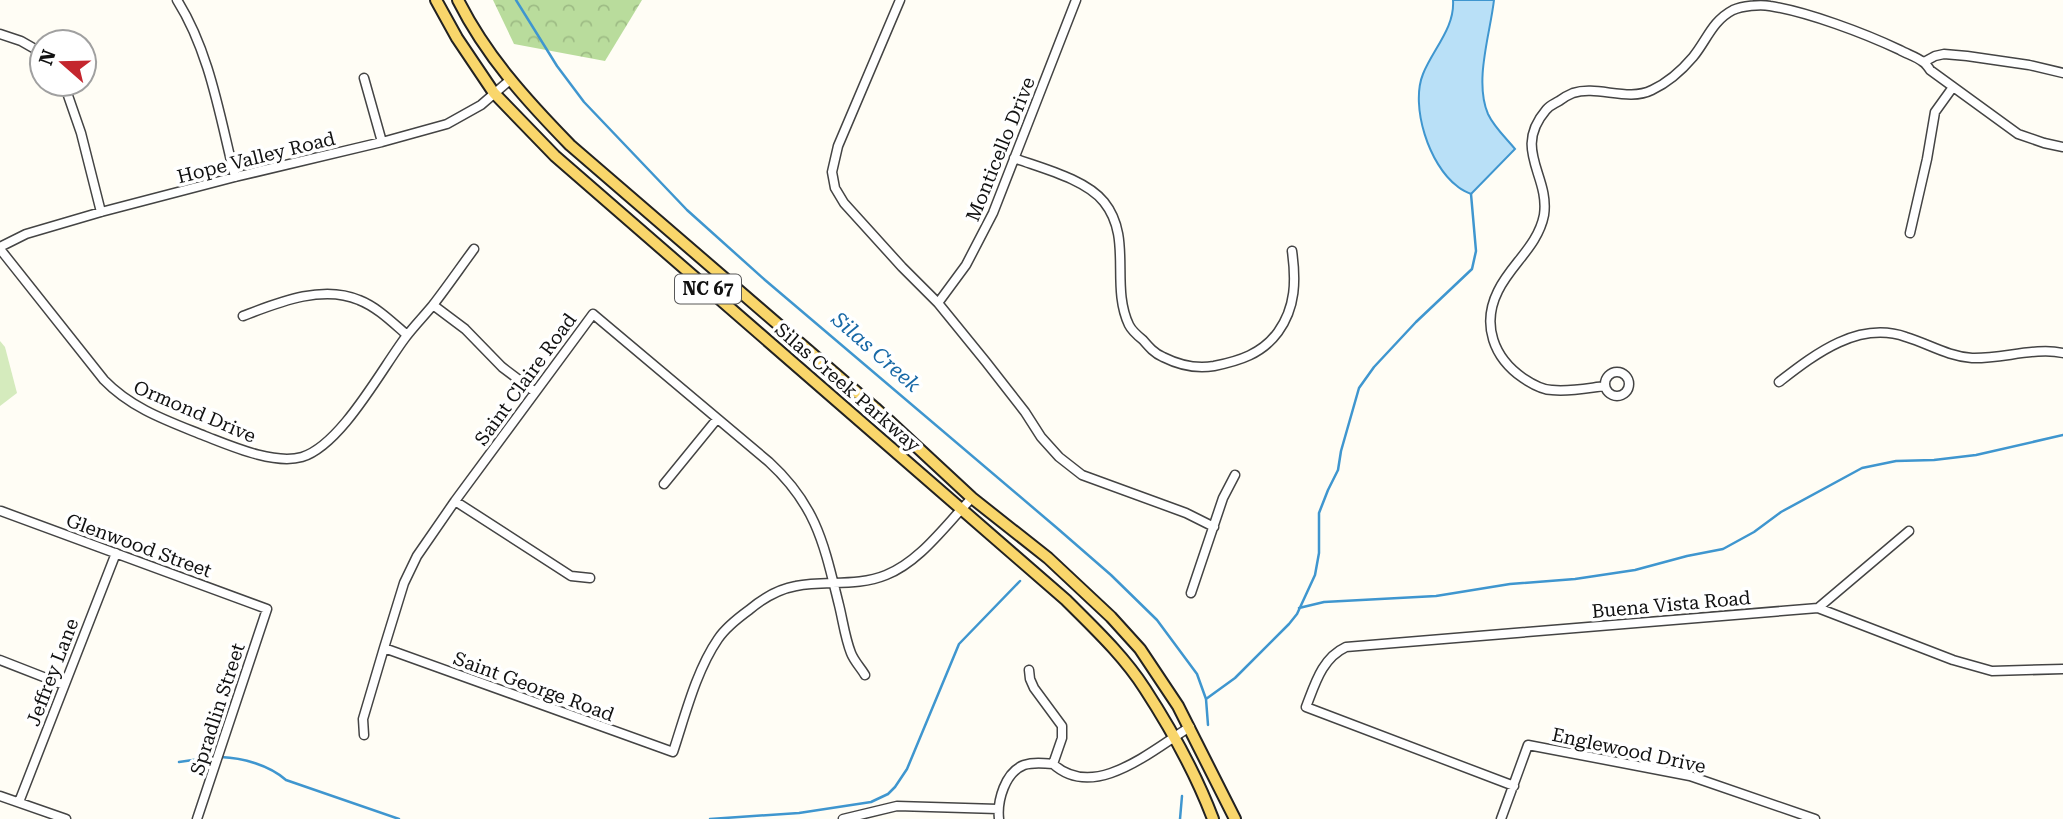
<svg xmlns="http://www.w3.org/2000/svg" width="2063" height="819" font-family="'Roboto Serif',serif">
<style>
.forest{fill:url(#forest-crowns)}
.park{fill:#d5ebbd}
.water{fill:#b9e0f7;stroke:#3f96cf;stroke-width:2}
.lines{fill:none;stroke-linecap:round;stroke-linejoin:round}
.stream{stroke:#3f96cf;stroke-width:2.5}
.minor-casing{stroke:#444;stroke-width:11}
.major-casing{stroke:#222;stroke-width:14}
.minor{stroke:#fff;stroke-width:8}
.major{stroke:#f9d66b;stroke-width:10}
.labels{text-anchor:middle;stroke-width:7;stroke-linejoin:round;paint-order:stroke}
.shield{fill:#fff;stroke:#585858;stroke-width:2}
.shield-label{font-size:18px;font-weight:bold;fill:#111}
.street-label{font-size:19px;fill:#111;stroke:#fff}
.water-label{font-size:21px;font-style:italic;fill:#1768a6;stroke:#fff}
</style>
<defs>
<pattern id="forest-crowns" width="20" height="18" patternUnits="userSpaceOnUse" patternTransform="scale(1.75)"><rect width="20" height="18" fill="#b9dc9c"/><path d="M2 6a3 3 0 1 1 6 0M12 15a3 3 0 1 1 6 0" fill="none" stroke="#9ebc85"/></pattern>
</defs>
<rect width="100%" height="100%" fill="#fffdf5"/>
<!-- forest -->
<path class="forest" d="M493,0H642L605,61L514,44Z"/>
<!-- park -->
<path class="park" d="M0,341L5,347L17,393L0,406Z"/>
<!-- water -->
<path class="water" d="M1453,0H1494C1490,35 1474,81 1488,114C1494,127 1506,138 1515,149L1471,194C1467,192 1461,190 1457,186C1429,165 1410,106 1423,74C1433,49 1455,28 1453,0Z"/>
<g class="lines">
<!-- stream -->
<path class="stream" d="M516,0L557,66L584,102L687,210L765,280L1057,528L1111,575L1157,620L1197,674L1206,699L1208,725
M1299,608L1324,602L1436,596L1510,584L1575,579L1635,570L1687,556L1723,549L1754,532L1781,512L1862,468L1896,461L1934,460L1976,455L2063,435
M1206,699L1235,678L1289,624L1297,614L1315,575L1319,553V513L1328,490L1338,470L1341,451L1359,388L1374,367L1416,322L1472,269L1476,251L1471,194
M221,757C243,758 269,765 286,780L399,819
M179,762L214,757
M710,819L799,813L871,802L888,794L895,787L907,769L959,644L1020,581
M1180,819L1182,796"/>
<!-- minor casing -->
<g class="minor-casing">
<path id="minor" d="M177,0C210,52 220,118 235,177
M900,0L838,146L832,172L835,188L844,203L902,267L938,303L986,362L1025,412L1041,437L1059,457L1082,475L1186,513L1214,527
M0,34L21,41L42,53
M1924,62L1935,56L1944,54L1967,56L2029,65L2063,73
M364,78L382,142
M64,84L81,133L101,212
M1014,158C1041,168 1086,179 1104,202C1133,238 1110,285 1129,325C1132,331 1138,336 1143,340C1149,347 1154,353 1163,357C1179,365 1197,369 1214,366C1239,361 1262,354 1278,332C1296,307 1296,280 1292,251
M1910,233L1927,159L1935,112L1953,87
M0,247L26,234L101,212L235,177L382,142L447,124L481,105L510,80
M0,249L104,380C132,409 168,421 205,436C231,446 274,465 302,457C341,445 381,370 405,338C414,326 424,316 433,305C447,287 460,268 474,249
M938,303L966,265L993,213L1076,0
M433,305L465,329L502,367L535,392
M243,316C277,303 322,284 359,300C377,307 392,322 407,335
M1605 384a12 12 0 1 1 24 0a12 12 0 1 1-24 0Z
M1779,382C1814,355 1858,320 1906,337C1929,344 1947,356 1972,358C2001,359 2036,347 2063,353
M1605,386C1588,388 1569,392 1552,390C1542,390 1532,384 1523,378C1494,358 1481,325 1498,291C1511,264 1538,246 1544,215C1550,175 1512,150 1546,110C1550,105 1554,104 1559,101C1563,98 1568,95 1573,93C1597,85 1628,102 1652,90C1667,83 1682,70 1693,57C1707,40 1712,21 1733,10C1742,6 1760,4 1770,6C1808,12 1864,33 1900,50C1907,54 1917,57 1923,62C1925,63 1929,68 1930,70L2018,134L2044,143L2063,147
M664,484L717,419
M455,501L571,576L590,578
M1,511L267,609L197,819
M1191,593L1223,498L1235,475
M1818,608L1909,531
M384,648L673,752C685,716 696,671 718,639C726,627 738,618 749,610C762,599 779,589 796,586C825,580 857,587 886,575C921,561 946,524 972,498
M0,660L64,685
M1029,670L1030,679L1034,688L1062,726V738L1053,764
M364,735L363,719L384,648L404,583L417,556L455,501L593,314L769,462C817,506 824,545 839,605C843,621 845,638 851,653C854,661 861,668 865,675
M1514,786L1306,707C1315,684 1322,658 1346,647L1818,608L1953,660L1992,671L2063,669
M0,796L66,819
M19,802L116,553
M843,819L897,806L998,809
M999,819C997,801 1005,772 1024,765C1033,762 1043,763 1053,764C1095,802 1153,749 1190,727
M1501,819L1528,745L1690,776L1815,819"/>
</g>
<!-- major casing -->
<g class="major-casing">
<path id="major" d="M436,0L457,38L494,93L555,156L1066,600C1094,628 1124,656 1145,689C1171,729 1196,774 1213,819
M458,0C486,56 527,101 570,145L875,408L972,498L1048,558L1111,617L1140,649L1178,706L1235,819"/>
</g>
<!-- minor -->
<use href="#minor" class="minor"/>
<!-- major -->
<use href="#major" class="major"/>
</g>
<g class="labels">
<!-- shield labels -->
<rect class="shield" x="675" y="274.5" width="66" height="29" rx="5"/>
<g class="shield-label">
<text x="708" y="295">NC 67</text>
</g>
<!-- street labels -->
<g class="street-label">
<text transform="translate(1000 149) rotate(-68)" y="7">Monticello Drive</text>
<text transform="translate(256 157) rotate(-14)" y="7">Hope Valley Road</text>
<text transform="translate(525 379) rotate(-54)" y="7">Saint Claire Road</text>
<text transform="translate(848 387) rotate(41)" y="7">Silas Creek Parkway</text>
<text transform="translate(195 411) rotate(23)" y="7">Ormond Drive</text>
<text transform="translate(139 545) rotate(20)" y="7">Glenwood Street</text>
<text transform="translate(1671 604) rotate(-5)" y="7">Buena Vista Road</text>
<text transform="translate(52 672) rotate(-69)" y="7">Jeffrey Lane</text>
<text transform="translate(534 686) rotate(20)" y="7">Saint George Road</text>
<text transform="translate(217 709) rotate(-72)" y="7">Spradlin Street</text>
<text transform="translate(1629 750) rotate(12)" y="7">Englewood Drive</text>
</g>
<!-- water labels -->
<g class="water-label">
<text transform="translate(876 352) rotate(41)" y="7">Silas Creek</text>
</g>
</g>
<!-- north arrow -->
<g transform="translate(63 63) rotate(290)"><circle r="33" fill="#ffffff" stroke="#a0a0a0" stroke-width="2"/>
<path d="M0-5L12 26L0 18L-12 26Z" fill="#c4262e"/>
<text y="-10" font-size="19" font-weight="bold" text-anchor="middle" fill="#111111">N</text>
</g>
</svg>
